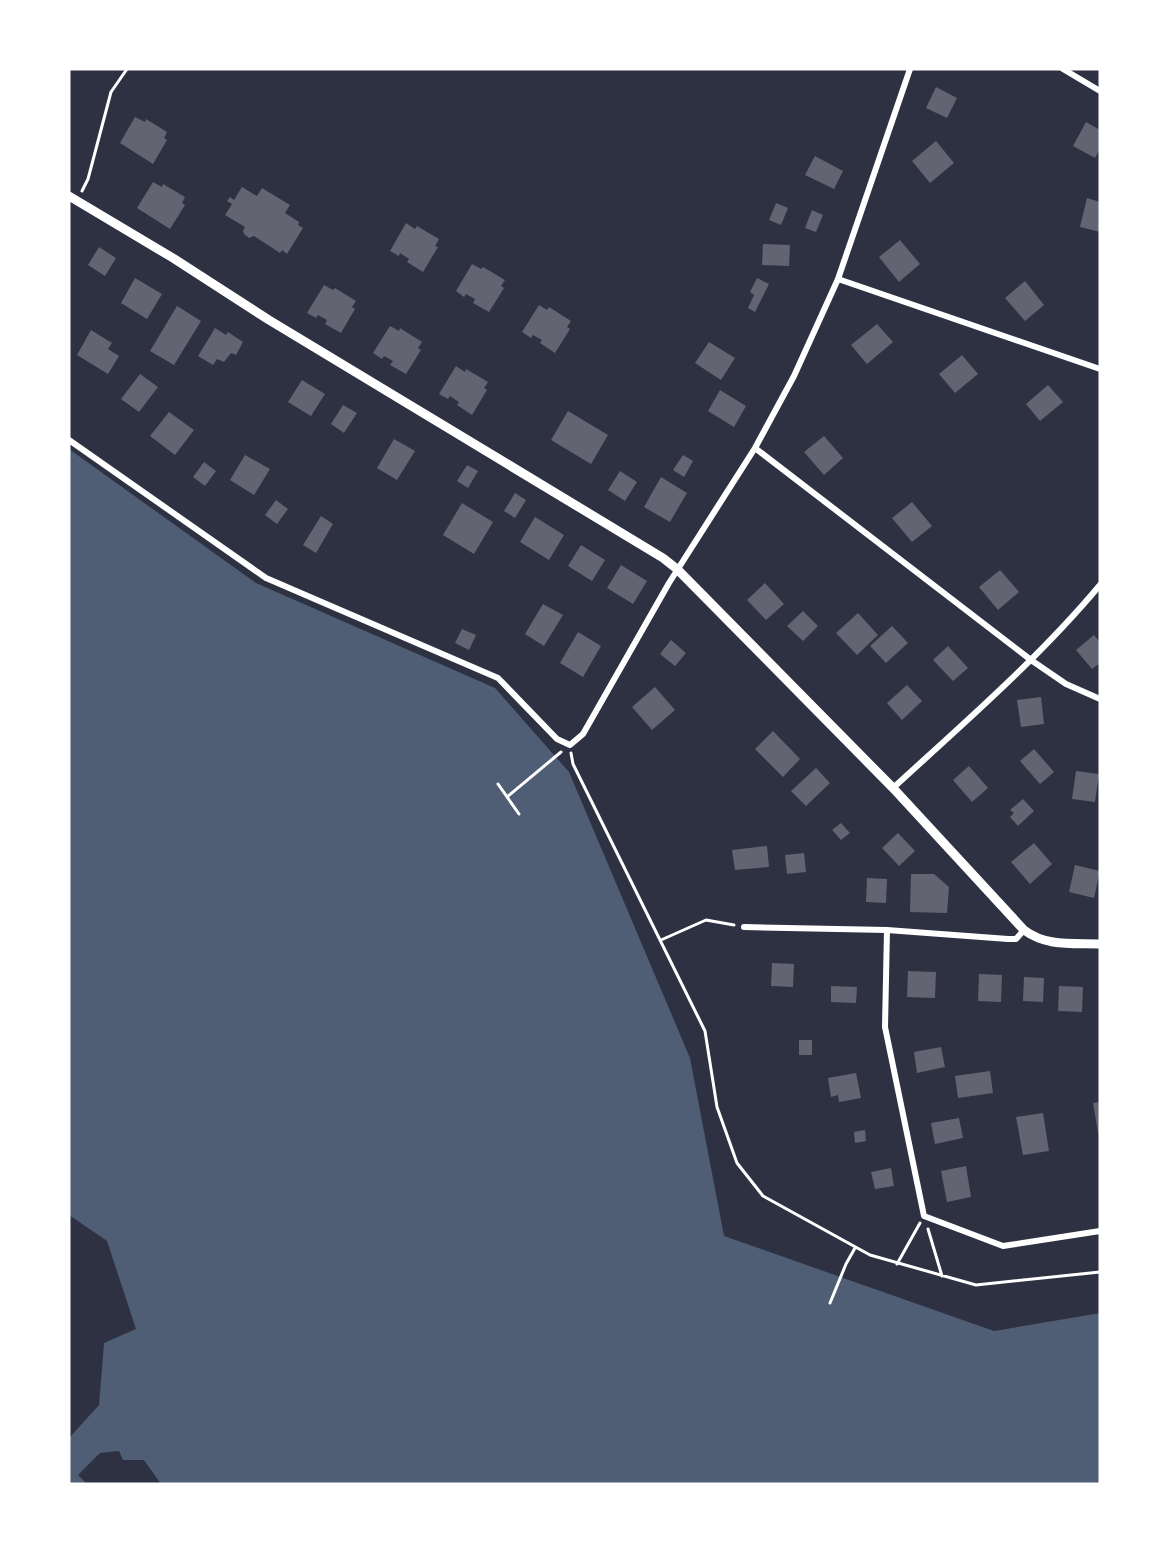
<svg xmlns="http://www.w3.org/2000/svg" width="1169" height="1553" font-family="Inter,sans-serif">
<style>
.water{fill:#4f5d75}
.building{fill:#626471}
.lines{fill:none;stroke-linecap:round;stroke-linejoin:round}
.path{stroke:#fff;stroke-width:3}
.minor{stroke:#fff;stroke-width:6}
.tertiary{stroke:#fff;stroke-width:9}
</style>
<rect width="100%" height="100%" fill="#2d3142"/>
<!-- water -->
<path class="water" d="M69,449L256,583L495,688L569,772L690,1058L724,1236L994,1331L1100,1313V1484H161L144,1460H123L119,1451L100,1453L78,1475L87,1484H69V1438L99,1405L104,1343L136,1329L107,1241L69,1215Z"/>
<!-- building -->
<path class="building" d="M936,87L957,98L947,118L926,108Z
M135,117L145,122L146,119L167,132L164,138L167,140L153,164L120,143Z
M1086,122L1100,130V149L1095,158L1073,146Z
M936,141L954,163L930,183L912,161Z
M815,156L843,171L834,189L805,175Z
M153,182L162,187L163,184L185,197L182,203L185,205L170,229L137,208Z
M242,187L257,196L262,188L290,205L285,213L299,222L298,225L303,228L287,254L282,250L280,253L254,236L249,238L244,234L243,231L245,227L225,215L232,204L227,201L230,197L234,200Z
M1087,198L1100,202V232L1080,227Z
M776,203L788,208L781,225L769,220Z
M812,210L823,215L816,232L805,228Z
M406,223L415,229L417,226L439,239L435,246L438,247L423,272L407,262L409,259L400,253L399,256L390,251Z
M900,240L920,264L899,282L879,257Z
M763,244L790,245L789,266L762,265Z
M99,247L116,258L105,276L88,265Z
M472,264L481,269L483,267L505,280L501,286L504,288L489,312L473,303L475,299L466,294L464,297L456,291Z
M135,278L162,294L147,319L121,303Z
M757,278L769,284L755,312L748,308L754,295L750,292Z
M1025,281L1044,305L1025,321L1005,298Z
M324,285L333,290L335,288L356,301L352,307L355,309L341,333L325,324L327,320L318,315L316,318L307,313Z
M539,305L547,310L549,307L571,321L567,327L570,329L555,353L540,343L542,340L533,335L531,338L522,332Z
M177,306L201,321L174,365L150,351Z
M877,324L893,342L867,364L851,345Z
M390,326L399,331L400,328L422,342L418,348L421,350L406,374L390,365L393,361L384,356L382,359L373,353Z
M215,328L226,335L228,332L243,342L236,355L231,353L224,362L217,359L213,365L198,356Z
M91,330L112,343L108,349L119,356L108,374L77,355Z
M709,342L735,358L721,380L695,363Z
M962,355L978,374L955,393L939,374Z
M456,366L465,372L466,369L488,382L484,388L487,390L472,415L457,405L459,402L450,396L448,399L439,394Z
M140,374L158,387L139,412L121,399Z
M302,380L325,394L311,416L288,402Z
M1048,385L1063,402L1040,421L1026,404Z
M720,390L746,406L734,427L708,411Z
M343,405L357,413L344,433L331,424Z
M568,411L608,435L591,464L551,440Z
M169,412L194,430L175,455L150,436Z
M824,436L843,458L824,475L804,452Z
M394,439L415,451L397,480L377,468Z
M245,455L270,469L254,495L230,480Z
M683,455L693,461L684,477L673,470Z
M204,462L216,471L205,486L193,477Z
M467,465L478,471L468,488L457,481Z
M620,471L637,482L625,501L608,490Z
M661,477L687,493L670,522L644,507Z
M515,493L526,500L515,518L504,511Z
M276,500L288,509L277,524L265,515Z
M912,502L932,526L912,542L892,518Z
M462,503L493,522L474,554L443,535Z
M321,516L333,524L316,553L303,545Z
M535,517L564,535L549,560L520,542Z
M581,545L605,560L592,581L568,566Z
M621,565L647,581L633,604L607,588Z
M1000,570L1019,592L998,610L979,587Z
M765,583L784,604L766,620L747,600Z
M543,604L563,615L544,646L525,634Z
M803,611L818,626L803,641L787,626Z
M858,613L878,635L857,655L836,633Z
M892,626L908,643L886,663L870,646Z
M462,629L476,635L469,650L455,643Z
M578,632L601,646L583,677L560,663Z
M1094,635L1100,642V663L1092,669L1076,650Z
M671,640L686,653L675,666L660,654Z
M948,646L968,668L953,681L933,660Z
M907,685L922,701L902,720L887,703Z
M655,687L675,710L652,730L632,707Z
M1041,697L1044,724L1021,727L1017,700Z
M773,731L800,759L783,777L755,749Z
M1034,749L1054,772L1040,784L1020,761Z
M969,766L988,788L972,802L953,780Z
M816,768L830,783L806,806L791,791Z
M1076,771L1099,774L1095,802L1072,799Z
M1023,799L1034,811L1018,826L1010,817L1014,813L1010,810Z
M841,823L850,833L841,840L832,830Z
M898,833L915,851L899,866L882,848Z
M1034,843L1052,864L1030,884L1011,862Z
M767,846L769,867L735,870L732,850Z
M804,853L806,872L787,874L785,855Z
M1075,865L1100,871L1094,898L1069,892Z
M911,874H934L949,887L947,913L910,912Z
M867,878L887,879L886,903L866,902Z
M772,963L794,964L793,987L771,986Z
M908,971L936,972L935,998L907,997Z
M979,974L1002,975L1001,1002L978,1001Z
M1024,977L1044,978L1043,1002L1023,1001Z
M831,986L857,987L856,1003L831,1002Z
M1059,986L1083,987L1082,1012L1058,1011Z
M799,1040H812V1055H799Z
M941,1047L945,1067L917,1073L914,1052Z
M990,1071L993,1093L958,1098L955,1076Z
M856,1073L861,1098L839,1102L838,1095L831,1097L828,1078Z
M1100,1102V1138H1099L1093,1103Z
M1043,1113L1049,1151L1023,1155L1016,1117Z
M959,1118L963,1138L935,1144L931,1123Z
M865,1130L866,1141L855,1143L854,1132Z
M966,1166L971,1197L947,1202L941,1171Z
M891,1168L894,1186L875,1189L871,1172Z"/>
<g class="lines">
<!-- path -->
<path class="path" d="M82,191L88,179L111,92L127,69
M571,753L573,764L705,1031L717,1107L737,1163L763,1196L870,1255L976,1285L1100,1272
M498,784L519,814
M507,797L561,752
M661,940L706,920L734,925
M928,1229L942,1276
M897,1264L920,1223
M830,1303L846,1264L855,1248"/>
<!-- minor -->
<path class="minor" d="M1063,69L1100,91
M838,279L1100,369
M69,440L266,578L498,678L557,739L570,745L583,734L669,583L755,448L794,376L838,279L910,69
M755,448L1031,660L1066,684L1100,699
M893,788C964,723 1038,659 1100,585
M744,927L887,930L1008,939H1016L1024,930
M887,930L885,1027L924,1216L1003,1246L1100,1231"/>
<!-- tertiary -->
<path class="tertiary" d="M69,196L173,258L269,320L663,558L677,569L893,788L1024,930C1047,947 1072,943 1100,944"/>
</g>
<!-- border -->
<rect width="1169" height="1553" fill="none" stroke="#ffffff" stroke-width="141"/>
</svg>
